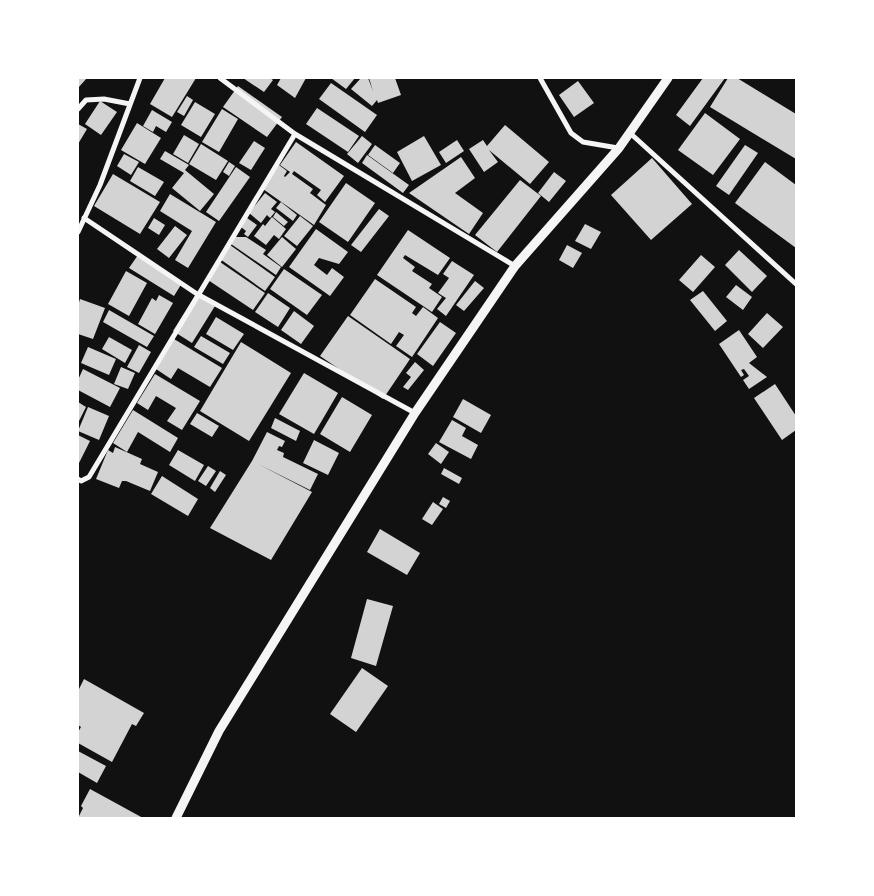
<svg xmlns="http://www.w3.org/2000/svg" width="874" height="896" font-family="'Times New Roman',serif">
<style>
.building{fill:#d3d3d3}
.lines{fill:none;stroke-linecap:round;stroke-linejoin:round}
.minor{stroke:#f5f5f5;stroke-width:5}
.tertiary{stroke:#f5f5f5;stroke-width:9}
</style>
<rect width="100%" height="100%" fill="#111"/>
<!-- building -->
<path class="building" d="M78,78H87L78,88Z
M165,78H196L172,117L150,104Z
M243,78H270L273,80L264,92Z
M281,78H306L295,98L277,85Z
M331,78H355L346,89Z
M361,78H368L373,91L369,78H395L401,95L378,103L377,100L372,106L351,89Z
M703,78H725L690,126L676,115Z
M728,78H737L796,114V159L710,107Z
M578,81L594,103L574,117L559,95Z
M331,83L377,115L365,132L319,99Z
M238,86L282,117L267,137L223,107Z
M187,96L193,100L184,116L177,112Z
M100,101L117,112L101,135L85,124Z
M195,102L215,114L201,137L181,125Z
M317,108L359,136L348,152L306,124Z
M222,109L238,119L219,152L202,142Z
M152,110L172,122L166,132L156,126L153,132L143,126Z
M705,113L740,139L713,175L678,150Z
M137,123L161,138L145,164L121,150Z
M78,124L87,129L78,144Z
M505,125L549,162L530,184L489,150L498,162L484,172L469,149L483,140L487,146Z
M184,135L199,144L188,163L173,154Z
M362,136L372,144L358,163L347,154Z
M424,136L441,165L412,181L397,152Z
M457,140L464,151L446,163L439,152Z
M254,141L265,148L251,170L239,163Z
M296,142L344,176L325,202L317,195L321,190L294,171L292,174L313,189L310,193L326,205L314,225L263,189L279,165L287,171L284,176L285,177L290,172L280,165Z
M201,144L228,161L216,180L189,164Z
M375,145L400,163L393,173L368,155Z
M745,145L758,153L729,195L716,186Z
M165,151L189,165L185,170L214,194L200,211L172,188L184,173L160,159Z
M124,154L139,162L131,175L117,166Z
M367,155L409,185L403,193L362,163Z
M461,157L475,178L455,193L483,213L469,234L409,193Z
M652,158L692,204L651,240L611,195Z
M229,162L235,166L229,176L223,172Z
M765,162L796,185V248L735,203Z
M138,167L164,182L155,196L130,181Z
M236,167L250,177L219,221L206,212Z
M554,172L566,181L549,202L538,193Z
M113,174L160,202L140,234L94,206Z
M520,180L541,196L497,252L475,235Z
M346,183L375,203L348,242L319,222Z
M265,193L277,202L271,209L275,212L270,218L267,215L261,223L249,213Z
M170,194L216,222L188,268L175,260L192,231L160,211Z
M281,202L297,215L293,221L276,208Z
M379,209L389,216L361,252L351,245Z
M276,212L288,222L284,226L273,217Z
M300,216L313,226L297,246L284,236Z
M272,217L286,229L279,239L274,235L266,245L254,236L263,224L265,226Z
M154,218L165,225L159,235L148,228Z
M247,218L257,225L248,237L244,234L246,231L241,227Z
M585,224L601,232L591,249L575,241Z
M175,226L187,235L169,258L157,249Z
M316,229L348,252L339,264L319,258L314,265L327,275L332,268L344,277L330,296L289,267Z
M408,230L450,258L438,275L405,255L403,258L415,267L412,271L432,284L429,288L442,297L432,312L377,275Z
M235,237H246L266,250L263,254L281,267L276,275L231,244Z
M282,237L296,249L282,267L267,255Z
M230,245L275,277L265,291L220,259Z
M567,245L582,253L573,268L559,260Z
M739,250L767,276L752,292L725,265Z
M138,255L182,283L174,296L129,268Z
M701,255L715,267L693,292L679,280Z
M452,261L474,275L446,316L437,309L446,298L438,293L449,278L443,274Z
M220,262L265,293L253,310L208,280Z
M284,269L322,295L307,315L270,289Z
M126,271L147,283L129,316L108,304Z
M375,279L416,307L412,313L416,316L423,307L438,318L412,357L396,346L404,335L399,332L391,344L350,315Z
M475,281L484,288L464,311L456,305Z
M736,285L752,297L743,310L726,297Z
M703,291L727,321L715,331L690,300Z
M268,293L290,308L278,327L255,312Z
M196,294L215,306L192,343L173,331Z
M159,295L173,303L155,334L138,324L152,298L156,301Z
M80,299L105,308L93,339L78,334V306Z
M109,310L154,336L147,347L103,322Z
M294,311L314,326L301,344L281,330Z
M767,313L783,327L763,348L748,334Z
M348,316L410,359L383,399L320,356Z
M216,317L244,334L233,350L206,334Z
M440,322L456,333L433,366L417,354Z
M739,330L757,357L749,363L767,377L749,389L743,380L749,376L744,369L741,370L744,375L741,377L719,344Z
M201,336L230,353L223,364L194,347Z
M109,337L132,350L125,363L102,349Z
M174,339L222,368L210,387L178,368L171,379L156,369Z
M241,342L291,373L249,441L200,411Z
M139,345L151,352L139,373L127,367Z
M88,347L116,359L109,375L81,363Z
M415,362L424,370L408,390L403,387L411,377L406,373Z
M121,367L135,373L128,389L114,384Z
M83,369L120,388L110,407L78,390V380Z
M304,373L338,393L314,434L279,414Z
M155,374L200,401L182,430L167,421L176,408L156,396L148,410L137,403Z
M775,384L796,416V430L782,440L754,398Z
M342,397L372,415L350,452L320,434Z
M463,399L491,415L481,433L453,417Z
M78,402L86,407L78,423Z
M88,407L109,416L99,440L78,431Z
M133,410L178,438L170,452L138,432L127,452L113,443Z
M197,413L219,426L212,437L190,424Z
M275,418L300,431L296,441L271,428Z
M452,420L466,428L462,436L478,445L471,459L439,442Z
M267,432L285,441L282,447L279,446L277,450L284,453L283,457L318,474L310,490L258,464L312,492L271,560L210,528L252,461Z
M78,435L90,441L79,463L78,462Z
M314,440L339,453L328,475L303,463Z
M436,443L449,452L441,464L428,454Z
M115,447L142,459L140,464L158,472L150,491L126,481H122L119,488L96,479L108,450L113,453Z
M178,450L204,465L195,481L169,465Z
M208,466L216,471L206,486L198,481Z
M444,468L462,478L459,484L441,474Z
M220,471L226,475L215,492L210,488Z
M162,476L198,499L188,516L151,494Z
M443,497L450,501L446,508L439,504Z
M433,502L443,509L432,525L422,519Z
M380,529L420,553L407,575L367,552Z
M367,599L393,606L376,666L351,658Z
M362,668L388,686L356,732L330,714Z
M84,679L144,713L136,726L132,724L112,762L78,743V732L81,727L78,725V691Z
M78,751L106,766L97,783L78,772Z
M90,789L143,818H78L83,808L81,806Z"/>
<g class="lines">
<!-- minor -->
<path class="minor" d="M220,78L295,134L515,266
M540,78L571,133L583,142L618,148
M78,109L86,100L104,99L130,104
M630,133L796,284
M84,218L197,294L415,413
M78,232L100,185L140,78
M78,479L81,481L89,477L295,134"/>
<!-- tertiary -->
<path class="tertiary" d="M176,818L219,731L415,413L515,266L619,148L668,78"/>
</g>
<!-- border -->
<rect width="874" height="896" fill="none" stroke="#ffffff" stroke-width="158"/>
</svg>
